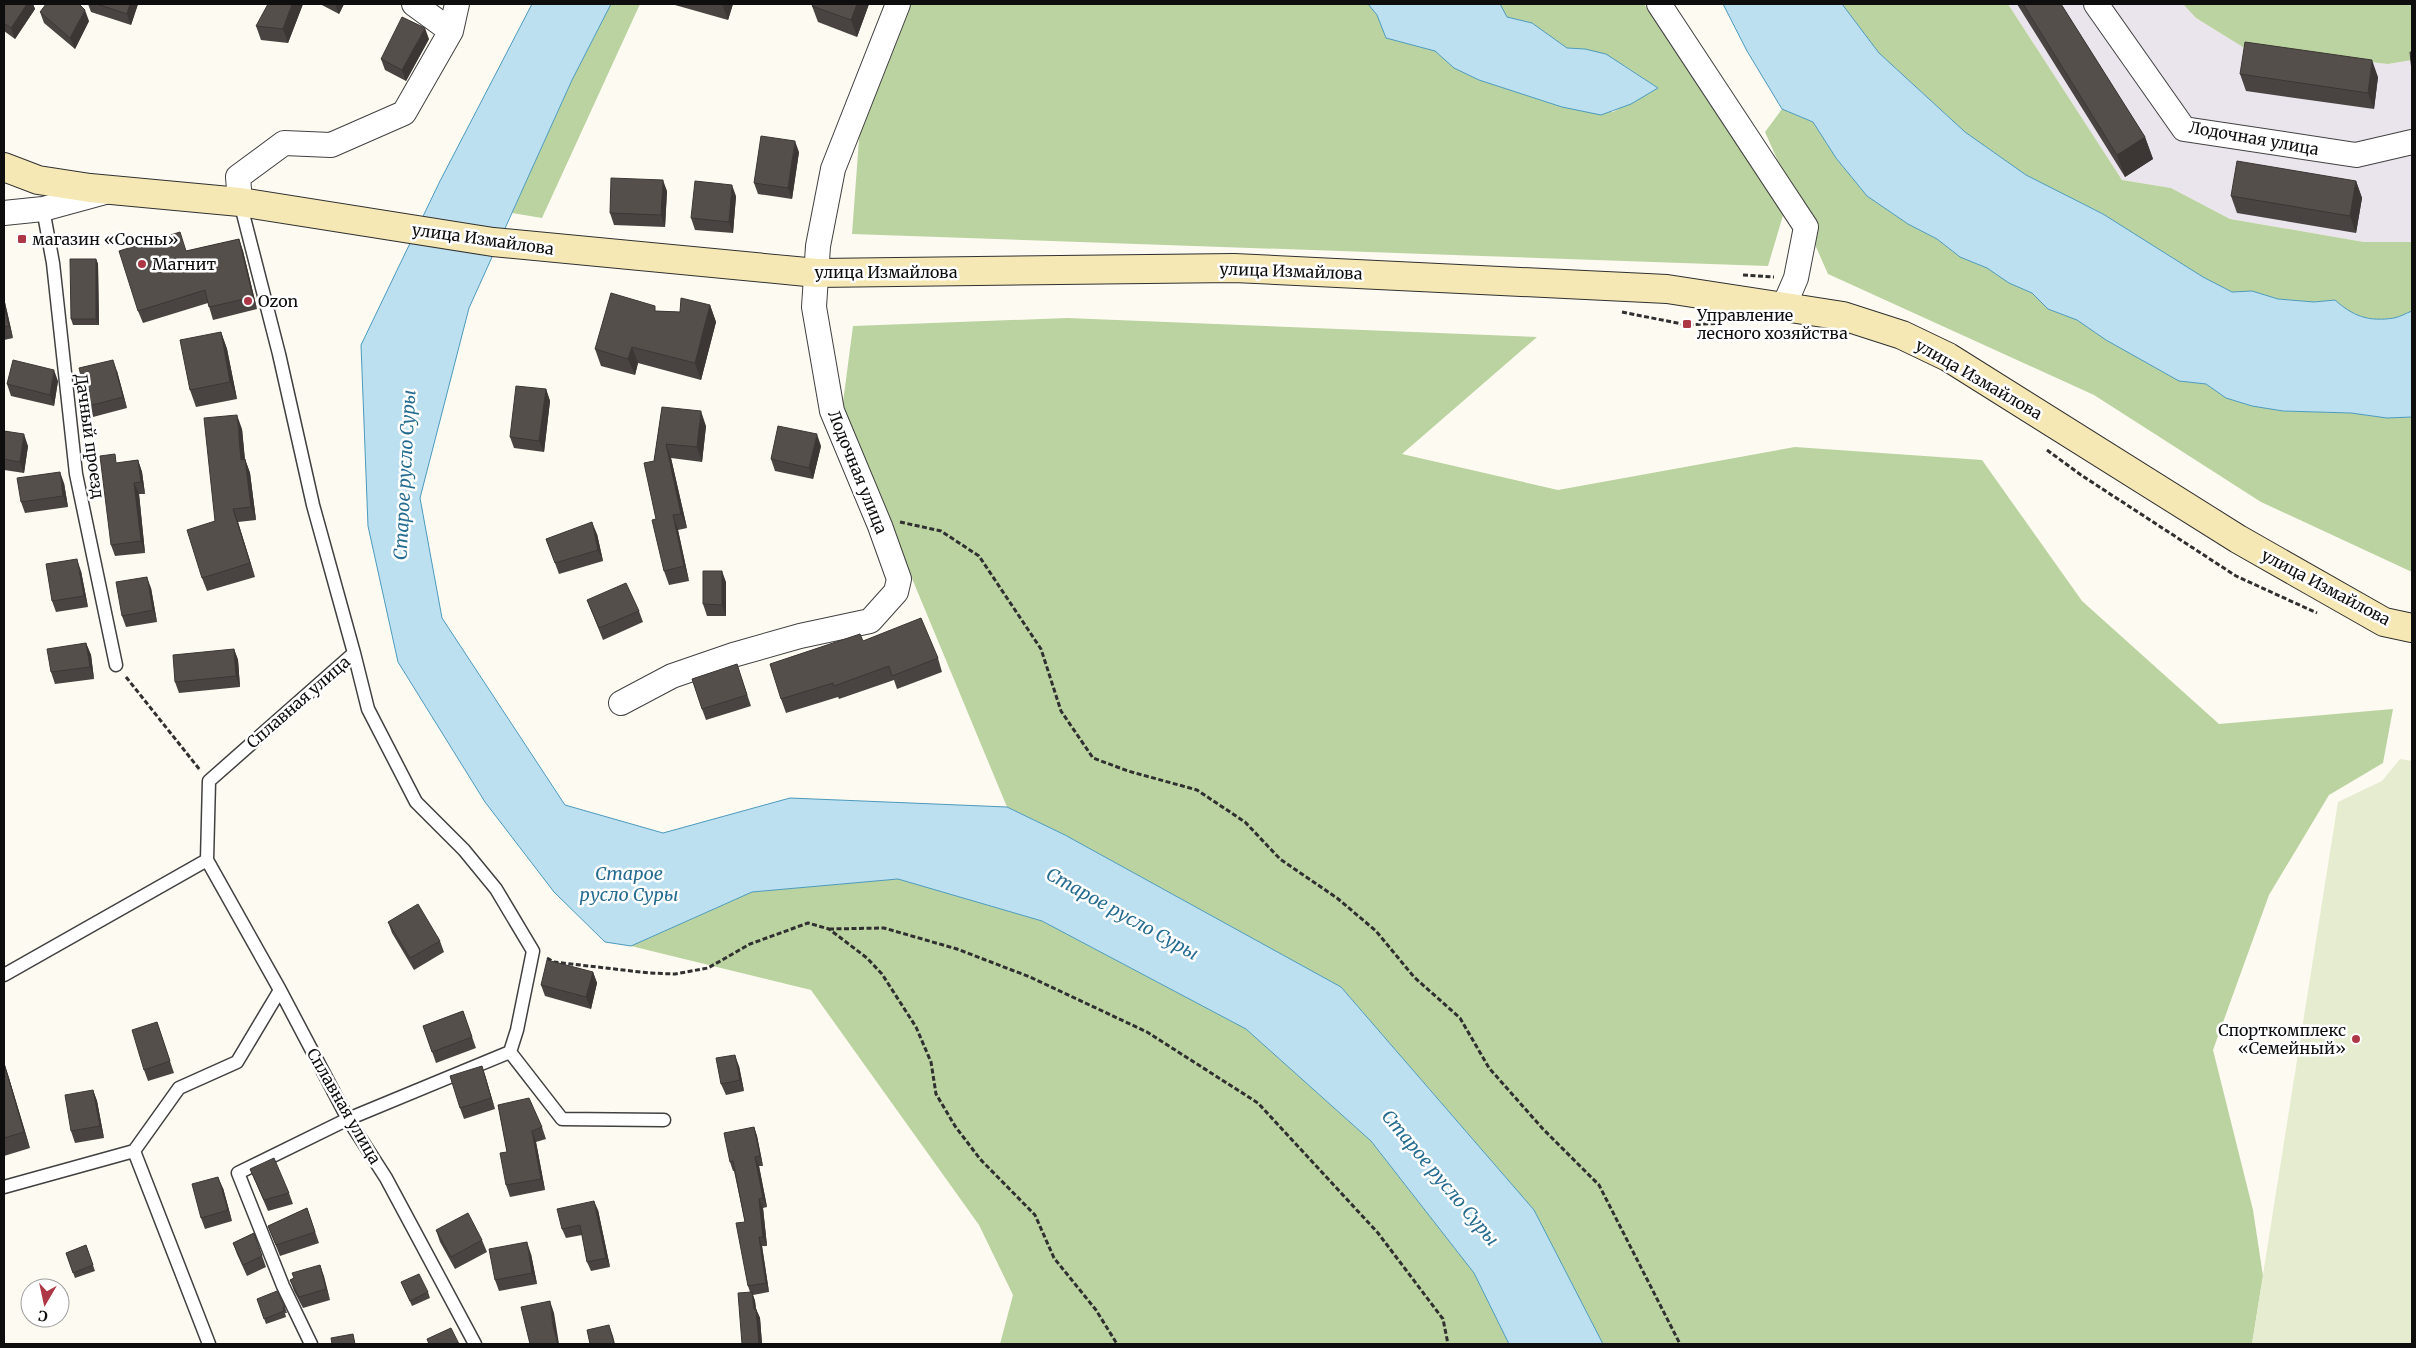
<svg xmlns="http://www.w3.org/2000/svg" width="2416" height="1348" font-family="Merriweather,serif">
<style>
.industrial{fill:#eae4ec}
.forest{fill:#bbd3a0}
.pitch{fill:#e5eccf}
.water{fill:#bce0ef;stroke:#4c9abd}
.lines{fill:none;stroke-linecap:round;stroke-linejoin:round}
.lane-casing{stroke:#414141;stroke-width:15}
.street-casing{stroke:#414141;stroke-width:26}
.secondary-casing{stroke:#303030;stroke-width:30}
.path{stroke:#303030;stroke-width:3;stroke-dasharray:5 2.5;stroke-linecap:butt}
.lane{stroke:#fff;stroke-width:12}
.street{stroke:#fff;stroke-width:24}
.secondary{stroke:#f5e8b4;stroke-width:28}
.wall{fill:#494441}
.shaded-wall{fill:#3c3735}
.building{fill:#554f4c;stroke:#3c3735}
.poi-dot{fill:#ad3747;stroke:#fff;stroke-width:2}
.labels{text-anchor:middle;stroke-width:5;stroke-linejoin:round;paint-order:stroke}
.street-label{font-size:16px;fill:#0e0e0e;stroke:#fff}
.poi-label{font-size:16px;fill:#0e0e0e;stroke:#fff;text-anchor:start}
.water-label{font-size:18px;font-style:italic;fill:#266c91;stroke:#fff}
</style>
<rect width="100%" height="100%" fill="#fdfaf1"/>
<!-- industrial -->
<path class="industrial" d="M2008,4H2183L2196,18L2246,49L2388,64L2412,60V242H2364L2230,219L2171,188L2122,180Z"/>
<!-- forest -->
<path class="forest" d="M611,4H640L542,218L512,213L572,80Z
M911,4H1368L1377,15L1386,38L1435,51L1454,68L1479,80L1562,107L1613,112L1658,88L1625,66L1585,49L1567,48L1532,23L1507,17L1500,4H1644L1784,212L1768,266L852,234L860,126Z
M1842,4H2008L2122,180L2171,188L2230,219L2364,242H2412V311C2406,313 2400,317 2394,318C2368,322 2353,316 2335,300L2314,302L2278,299L2252,291L2232,292L2203,277L2103,214L2026,175L1965,132L1879,53Z
M2183,4H2412V60L2388,64L2246,49L2196,18Z
M1782,109L1813,122L1836,158L1867,196L1908,224L1937,239L1960,257L1987,268L2009,283L2032,293L2048,309L2077,320L2106,340L2179,381L2206,384L2226,398L2252,406L2283,411L2351,413L2387,418L2412,417V572L2261,502L2094,395L1828,274L1765,132Z
M1067,318L1537,337L1402,454L1558,490L1795,447L1982,460L2082,601L2219,724L2393,709L2383,763L2329,795L2269,895L2213,1050L2253,1210L2263,1276L2252,1344H1603L1534,1210L1341,987L1065,835L1007,807L842,410L853,326Z
M898,879L1042,921L1246,1029L1371,1141L1474,1273L1509,1344H1000L1013,1295L979,1225L811,990L631,946L752,892Z"/>
<!-- pitch -->
<path class="pitch" d="M2400,759L2412,761V1344H2252L2338,802L2382,781Z"/>
<!-- water -->
<path class="water" d="M532,4H611L572,80L469,308L420,498L442,618L565,805L663,833L790,798L1007,807L1065,835L1341,987L1534,1210L1603,1344H1509L1474,1273L1371,1141L1246,1029L1042,921L898,879L752,892L631,946L605,942L554,892L485,802L398,662L368,526L361,345L440,181Z
M1368,4H1500L1507,17L1532,23L1567,48L1585,49L1606,54L1658,88L1631,104L1601,115L1562,107L1479,80L1454,68L1435,51L1386,38L1377,15Z
M1723,4H1842L1879,53L1965,132L2026,175L2103,214L2203,277L2232,292L2252,291L2278,299L2314,302L2335,300C2353,316 2368,322 2394,318C2400,317 2406,313 2412,311V417L2387,418L2351,413L2283,411L2252,406L2226,398L2206,384L2179,381L2106,340L2077,320L2048,309L2032,293L2009,283L1987,268L1960,257L1937,239L1908,224L1867,196L1836,158L1813,122L1782,109L1747,51Z"/>
<g class="lines">
<!-- lane casing -->
<g class="lane-casing">
<path id="lane" d="M240,202L279,354L313,505L354,653L209,781L207,860L280,990L348,1119L386,1178L475,1344
M43,209L53,263L76,474L116,665
M354,653L368,709L416,802L464,850L496,889L533,951L517,1030L510,1052
M4,975L207,860
M4,1187L134,1151
M209,1344L134,1151L179,1088L237,1062L280,990
M311,1344L283,1286L238,1173L348,1119L510,1052L562,1119L664,1120"/>
</g>
<!-- street casing -->
<g class="street-casing">
<path id="street" d="M414,4L451,31
M1659,4L1806,227L1796,278L1784,306
M2096,4L2184,129L2356,155L2412,142
M240,202L238,177L284,143L331,145L404,113L451,31L457,4
M4,213L43,209L109,191
M621,703L672,676L733,655L800,636L870,621L896,592L899,579L880,526L832,411L814,307L818,246L833,169L898,4"/>
</g>
<!-- secondary casing -->
<g class="secondary-casing">
<path id="secondary" d="M4,167L38,180L90,188L240,202L493,242L817,273L1234,268L1667,289L1843,316L1902,335L1948,357L2238,539L2384,622L2412,628"/>
</g>
<!-- path -->
<path class="path" d="M1743,275L1774,277
M1622,312L1687,325L1724,323
M2047,450L2081,475L2236,576L2317,613
M900,522L941,531L979,556L1041,649L1061,711L1093,758L1128,771L1197,790L1245,822L1280,859L1337,898L1376,931L1414,977L1460,1018L1489,1068L1543,1129L1599,1185L1680,1344
M126,677L200,770
M829,929L884,928L957,949L1030,977L1147,1032L1258,1103L1378,1233L1443,1319L1448,1344
M547,958L554,962L649,973L675,974L708,968L750,944L808,923L829,929L867,958L882,974L916,1027L931,1062L936,1094L955,1126L980,1159L1035,1215L1054,1258L1096,1310L1117,1344"/>
<!-- lane -->
<use href="#lane" class="lane"/>
<!-- street -->
<use href="#street" class="street"/>
<!-- secondary -->
<use href="#secondary" class="secondary"/>
</g>
<!-- wall -->
<path class="wall" d="M4,4H33L35,9L15,39L4,31Z
M88,4H138L131,25L91,12Z
M303,4L288,43L261,40L256,26Z
M320,4H344L339,14Z
M675,4H733L728,20L675,5Z
M813,4H869L857,37L818,22L812,6Z
M2017,4H2061L2145,137L2153,159L2125,177Z
M40,12L89,21L75,49L44,23Z
M429,39L406,81L385,70L381,59Z
M2240,74L2378,77L2374,109L2246,91Z
M799,152L792,199L758,194L754,183Z
M2356,181L2362,198L2356,233L2237,213L2231,196Z
M667,191L665,227L614,225L610,213Z
M736,196L733,233L695,230L691,218Z
M239,239L243,251L257,309L213,320L208,303L143,323L138,311L186,251Z
M96,259L98,264L99,325H73L71,319Z
M4,298L13,338L4,340Z
M710,305L716,322L701,380L638,363L635,375L601,366L595,349L657,311L680,312Z
M221,332L227,349L237,399L196,407L190,390Z
M117,371L127,408L93,417L89,406Z
M58,381L54,406L11,396L7,384Z
M546,389L550,401L544,452L514,448L510,437Z
M662,407L706,426L702,462L671,458L687,528L678,530L689,581L669,585L664,571L656,519L654,461Z
M242,429L245,459L250,473L256,520L238,522L255,577L207,591L202,578L215,521Z
M4,431L28,446L24,473L4,470Z
M821,446L813,479L775,471L771,459Z
M138,460L142,472L145,494H139L145,553L115,556L111,545L118,463Z
M64,483L68,507L25,513L21,502Z
M597,534L603,561L559,574L546,539Z
M81,571L88,607L56,612L52,601Z
M726,582V616H707L703,604Z
M151,588L157,622L126,627L122,616Z
M587,600L639,611L643,622L603,640Z
M863,641L938,658L942,672L897,689L894,680L839,699L838,697L786,713L781,699Z
M86,643L91,655L94,679L55,684L51,672Z
M234,649L238,660L240,687L179,693L175,682Z
M737,664L751,706L706,720L702,709Z
M388,922L440,941L444,952L414,970L392,933Z
M593,972L597,983L591,1009L545,996L541,985Z
M463,1011L476,1048L436,1063L423,1026Z
M157,1022L174,1073L148,1081L144,1070Z
M4,1063L9,1078L30,1148L4,1156Z
M482,1066L495,1109L464,1119L460,1108Z
M739,1066L744,1091L726,1095L721,1084Z
M93,1090L97,1101L104,1138L75,1143L71,1131Z
M498,1105L542,1127L546,1139L536,1142L545,1190L510,1197L506,1185L507,1152Z
M754,1127L757,1136L763,1166H759L767,1207L763,1208L767,1246H762L769,1292L753,1295L755,1301L756,1309L760,1318L762,1344H742L750,1292L748,1286L745,1222L734,1171H733L730,1162Z
M250,1169L289,1193L293,1204L268,1211Z
M223,1188L232,1221L205,1229L201,1218Z
M307,1208L319,1243L280,1256L268,1226Z
M598,1210L610,1267L591,1271L587,1262L582,1235L566,1238L562,1229Z
M436,1230L482,1240L487,1252L455,1269L440,1242Z
M254,1233L266,1267L247,1276L237,1254L233,1243Z
M86,1245L95,1271L75,1278L66,1253Z
M531,1254L537,1284L499,1291L495,1280Z
M320,1265L330,1300L303,1308L294,1291L290,1280Z
M401,1282L428,1292L430,1298L412,1306Z
M257,1299L285,1307L287,1313H285L286,1317L266,1324Z"/>
<!-- shaded-wall -->
<path class="shaded-wall" d="M27,4H33L35,9L15,39L11,28Z
M130,4H138L131,25L127,14Z
M292,4H303L288,43L283,29Z
M335,4H344L339,14Z
M722,4H733L728,20Z
M857,4H869L857,37L851,20Z
M85,10L89,21L75,49L70,38Z
M425,28L429,39L406,81L402,70Z
M2372,60L2378,77L2374,109L2368,93Z
M2145,137L2153,159L2125,177L2117,155Z
M795,141L799,152L792,199L788,188Z
M663,180L667,191L665,227L661,215Z
M2356,181L2362,198L2356,233L2350,216Z
M732,185L736,196L733,233L729,222Z
M239,239L243,251L257,309L253,297Z
M96,259L98,264L99,325L96,319Z
M4,298L13,338L9,326L4,305Z
M710,305L716,322L701,380L695,363Z
M221,332L227,349L237,399L230,382Z
M632,347L638,363L635,375L628,359Z
M113,360L117,371L127,408L123,397Z
M54,370L58,381L54,406L50,395Z
M546,389L550,401L544,452L539,441Z
M701,411L706,426L702,462L697,447Z
M237,415L242,429L246,473L241,460Z
M24,434L28,446L24,473L20,462Z
M817,434L821,446L813,479L809,468Z
M666,444L671,458L687,528L681,514Z
M245,459L250,473L256,520L251,507Z
M138,460L142,472L145,494L141,482Z
M60,472L64,483L68,507L63,496Z
M134,483L139,494L145,553L141,541Z
M233,509L238,522L255,577L250,563Z
M673,515L678,530L689,581L684,566Z
M592,522L597,534L603,561L598,550Z
M77,559L81,571L88,607L84,596Z
M722,571L726,582V616L722,605Z
M147,577L151,588L157,622L153,610Z
M86,643L91,655L94,679L90,667Z
M234,649L238,660L240,687L236,676Z
M593,972L597,983L591,1009L586,997Z
M735,1055L739,1066L744,1091L740,1080Z
M4,1063L9,1078L30,1148L24,1132Z
M482,1066L486,1078L495,1109L491,1098Z
M93,1090L97,1101L104,1138L100,1126Z
M754,1127L757,1136L763,1166L760,1156Z
M532,1131L536,1142L545,1190L541,1179Z
M755,1157L759,1166L767,1207L763,1198Z
M218,1177L223,1188L232,1221L228,1210Z
M759,1199L763,1208L767,1246L763,1237Z
M594,1201L598,1210L610,1267L606,1258Z
M759,1237L762,1246L769,1292L766,1283Z
M527,1242L531,1254L537,1284L532,1273Z
M320,1265L324,1276L330,1300L326,1289Z
M752,1292L755,1301L757,1318L754,1309Z
M550,1301L554,1313L559,1344H558L553,1327Z
M756,1309L760,1318L762,1344H759Z
M609,1325L613,1336L615,1344H614Z"/>
<!-- building -->
<path class="building" d="M4,4H27L11,28L4,23Z
M46,4H79L85,10L70,38L40,12Z
M97,4H130L127,14Z
M268,4H292L283,29L256,26Z
M813,4H857L851,20L812,6Z
M2023,4H2061L2145,137L2117,155Z
M402,17L425,28L402,70L381,59Z
M2245,42L2372,60L2368,93L2240,74Z
M2410,52H2412V71Z
M761,136L795,141L788,188L754,183Z
M2237,161L2356,181L2350,216L2231,196Z
M611,178L663,180L661,215L610,213Z
M695,181L732,185L729,222L691,218Z
M180,232L186,251L239,239L253,297L209,307L205,290L138,311L119,251Z
M70,259H96V319H71Z
M611,293L655,306V311L680,312L681,298L710,305L695,363L632,347L628,359L595,349Z
M4,305L9,326L4,327Z
M221,332L230,382L190,390L180,340Z
M13,360L54,370L50,395L7,384Z
M113,360L123,397L89,406L79,368Z
M516,386L546,389L539,441L510,437Z
M662,407L701,411L697,447L666,444L681,514L673,515L684,566L664,571L652,520L656,519L644,463L654,461Z
M237,415L241,460L245,459L251,507L233,509L250,563L202,578L187,530L215,521L204,418Z
M778,426L817,434L809,468L771,459Z
M4,431L24,434L20,462L4,459Z
M115,454L116,463L138,460L141,482L134,483L141,541L111,545L100,456Z
M60,472L63,496L21,502L17,478Z
M592,522L598,550L555,563L546,539Z
M77,559L84,596L52,601L46,564Z
M703,571H722V605L703,604Z
M147,577L153,610L122,616L116,582Z
M626,583L639,611L599,628L587,600Z
M921,618L938,658L892,676L889,666L834,686L833,683L781,699L770,664L860,634L863,641Z
M86,643L90,667L51,672L47,649Z
M234,649L236,676L175,682L173,655Z
M737,664L747,695L702,709L692,679Z
M418,904L440,941L410,958L388,922Z
M547,960L593,972L586,997L541,985Z
M463,1011L472,1037L432,1052L423,1026Z
M157,1022L170,1061L144,1070L132,1030Z
M735,1055L740,1080L721,1084L716,1058Z
M4,1063L24,1132L4,1138Z
M482,1066L491,1098L460,1108L450,1076Z
M93,1090L100,1126L71,1131L65,1095Z
M529,1098L542,1127L532,1131L541,1179L506,1185L500,1153L507,1152L498,1105Z
M754,1127L760,1156L755,1157L763,1198L759,1199L763,1237H759L766,1283L748,1286L736,1223L745,1222L733,1161L730,1162L724,1133Z
M274,1158L289,1193L264,1200L250,1169Z
M218,1177L228,1210L201,1218L192,1184Z
M594,1201L606,1258L587,1262L580,1225L562,1229L557,1209Z
M307,1208L315,1232L276,1245L268,1226Z
M468,1213L482,1240L451,1257L436,1230Z
M254,1233L262,1256L243,1265L233,1243Z
M527,1242L532,1273L495,1280L489,1249Z
M86,1245L93,1265L73,1273L66,1253Z
M320,1265L326,1289L299,1297L290,1280L294,1278L292,1273Z
M419,1274L428,1292L410,1301L401,1282Z
M277,1291L285,1307H283L284,1311L264,1319L257,1299Z
M752,1292L754,1309H756L759,1344H742L738,1293Z
M550,1301L553,1327L558,1344H530L521,1307Z
M609,1325L614,1344H590L587,1330Z
M451,1328L459,1344H429L427,1339Z
M353,1334L355,1344H332L331,1338Z"/>
<!-- markers -->
<g class="poi-dot">
<rect x="17" y="234" width="10" height="10" rx="2.5"/>
<circle cx="142" cy="264" r="5"/>
<circle cx="248" cy="301" r="5"/>
<rect x="1682" y="319" width="10" height="10" rx="2.5"/>
<circle cx="2356" cy="1039" r="5"/>
</g>
<g class="labels">
<!-- street labels -->
<g class="street-label">
<text transform="translate(2254 138) rotate(10)" y="6">Лодочная улица</text>
<text transform="translate(483 239) rotate(8)" y="6">улица Измайлова</text>
<text transform="translate(1291 271) rotate(2)" y="6">улица Измайлова</text>
<text x="886" y="278">улица Измайлова</text>
<text transform="translate(1979 379) rotate(30)" y="6">улица Измайлова</text>
<text transform="translate(90 436) rotate(82)" y="6">Дачный проезд</text>
<text transform="translate(858 472) rotate(68)" y="6">Лодочная улица</text>
<text transform="translate(2326 587) rotate(28)" y="6">улица Измайлова</text>
<text transform="translate(298 702) rotate(-41)" y="6">Сплавная улица</text>
<text transform="translate(344 1106) rotate(60)" y="6">Сплавная улица</text>
</g>
<!-- poi labels -->
<g class="poi-label">
<text x="32" y="245">магазин «Сосны»</text>
<text x="152" y="270">Магнит</text>
<text x="258" y="307">Ozon</text>
<text x="1697" y="321">Управление<tspan x="1697" dy="18">лесного хозяйства</tspan></text>
<text x="2346" y="1036" text-anchor="end">Спорткомплекс<tspan x="2346" dy="18">«Семейный»</tspan></text>
</g>
<!-- water labels -->
<g class="water-label">
<text transform="translate(405 475) rotate(-87)" y="6">Старое русло Суры</text>
<text x="629" y="880">Старое<tspan x="629" dy="21">русло Суры</tspan></text>
<text transform="translate(1122 914) rotate(29)" y="6">Старое русло Суры</text>
<text transform="translate(1440 1178) rotate(50)" y="6">Старое русло Суры</text>
</g>
</g>
<!-- border -->
<rect width="2416" height="1348" fill="none" stroke="#0e0e0e" stroke-width="10"/>
<!-- north arrow -->
<g transform="translate(45 1303) rotate(189)"><circle r="24" fill="#ffffff" stroke="#9f9f9f"/>
<path d="M0-4L9 19L0 12L-9 19Z" fill="#ad3747"/>
<text y="-8" font-size="14" font-weight="bold" text-anchor="middle" fill="#0e0e0e">С</text>
</g>
</svg>
